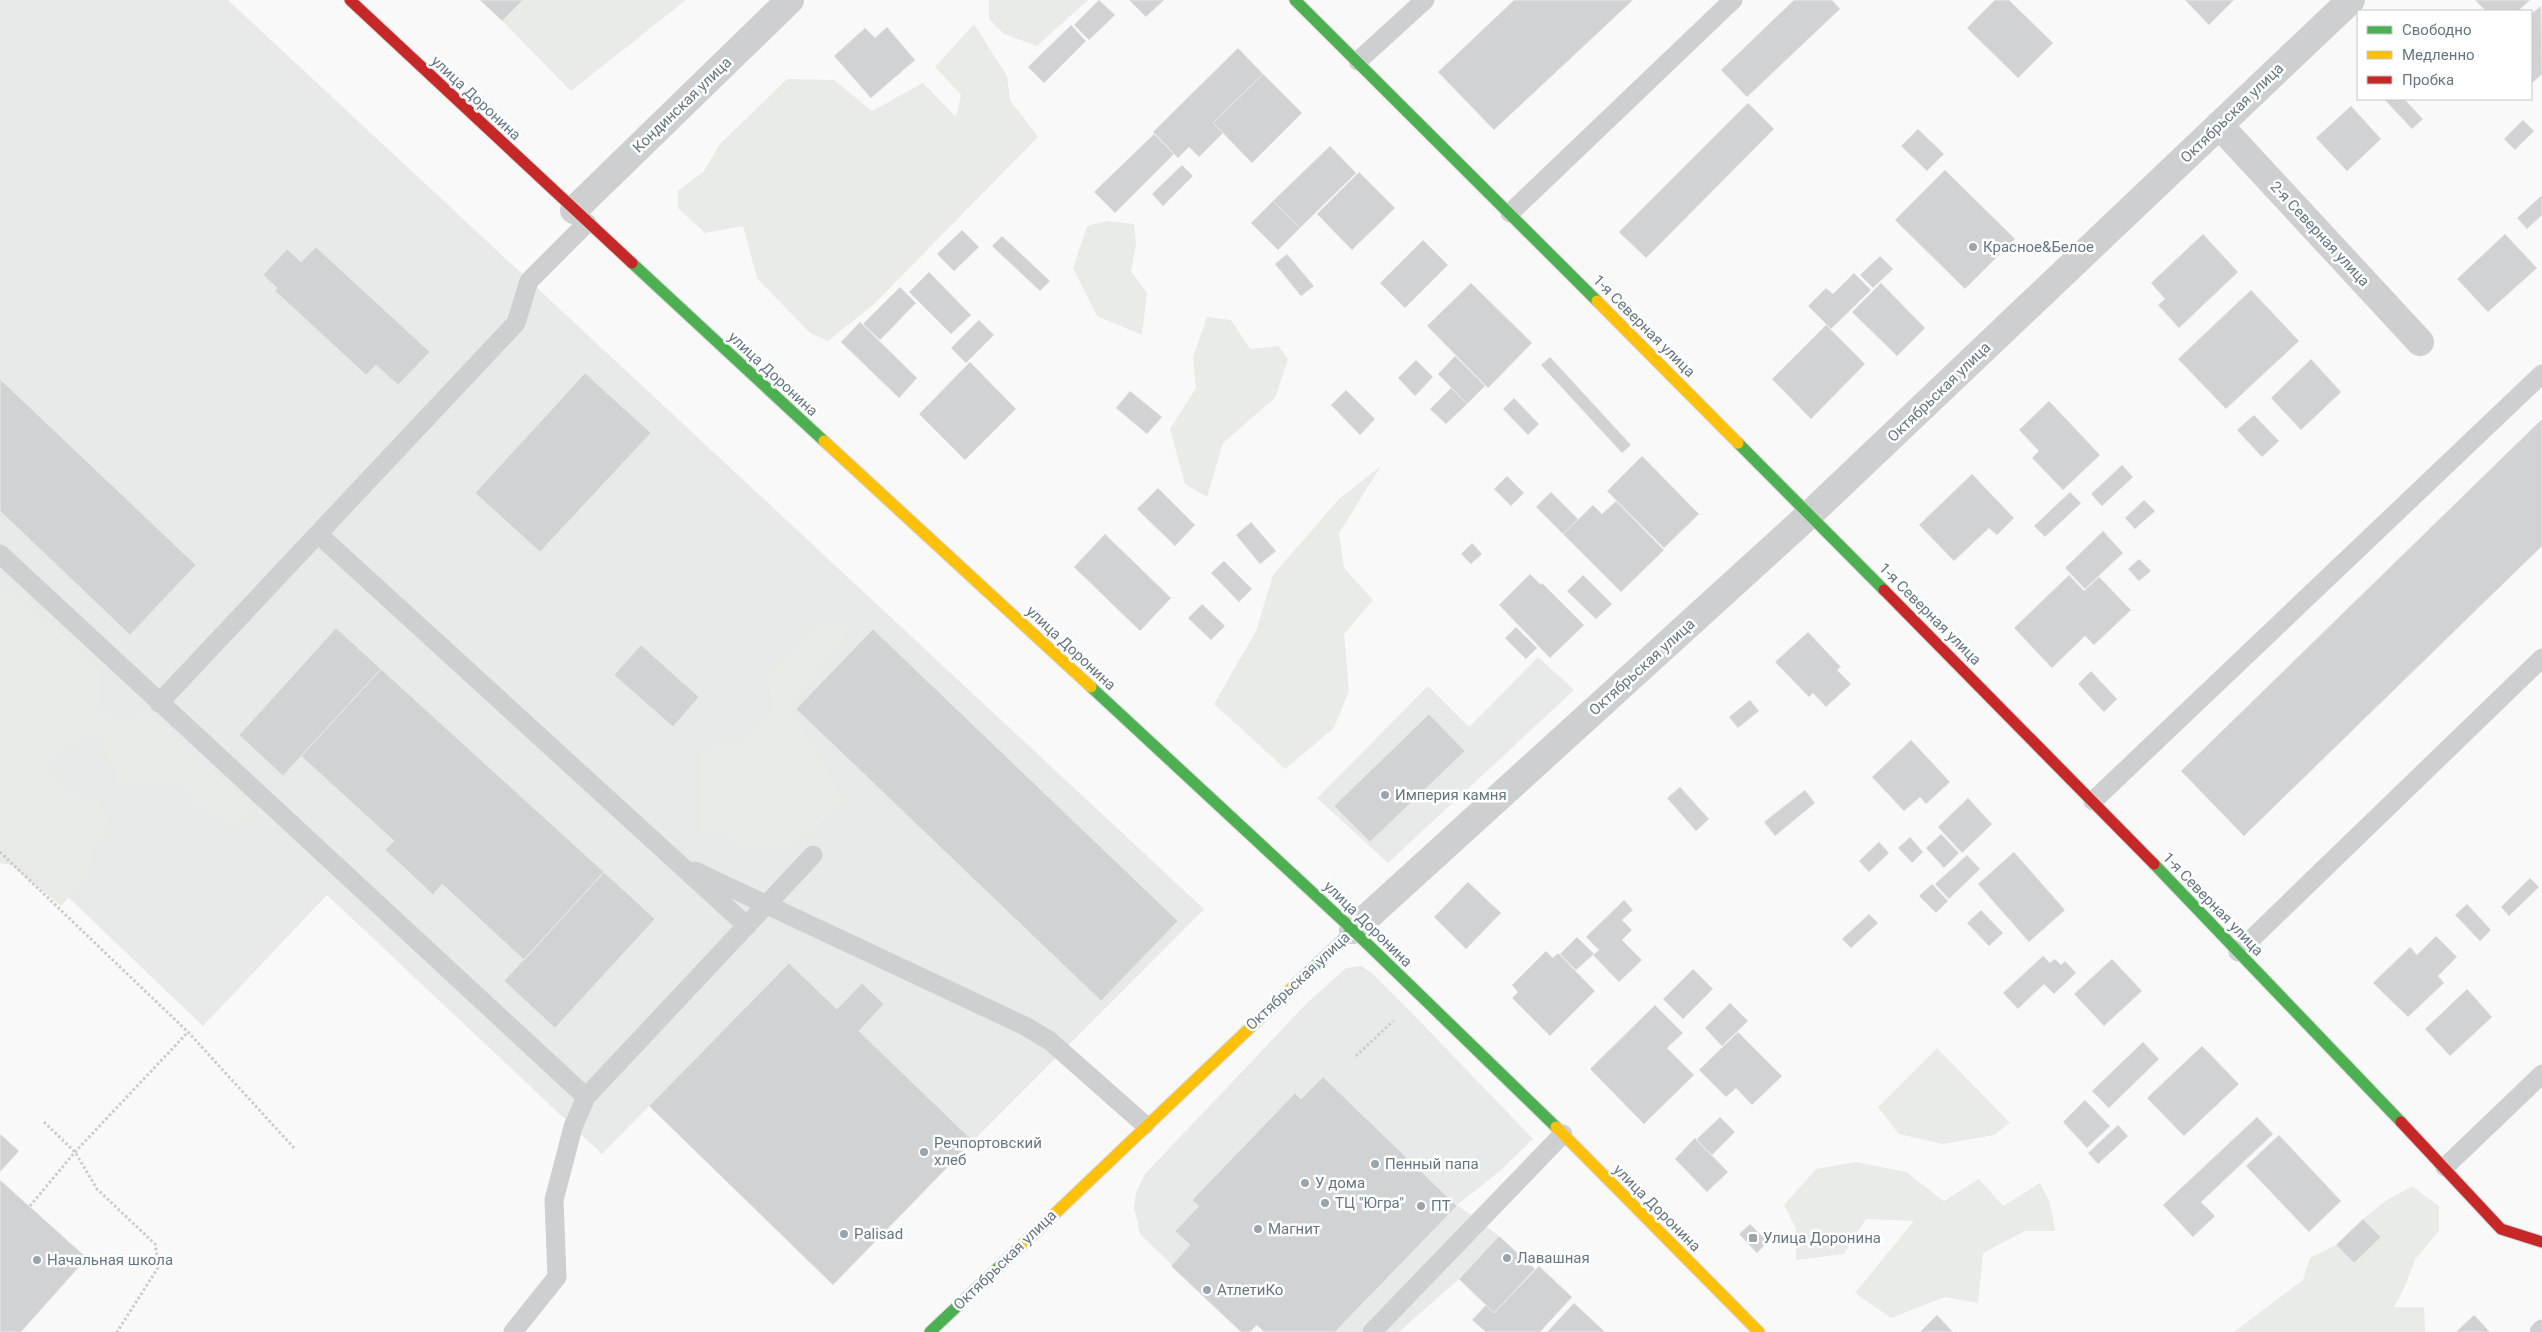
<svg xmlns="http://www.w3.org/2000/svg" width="2542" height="1332" font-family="Roboto,sans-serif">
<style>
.built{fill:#e8e9e9}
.green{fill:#e8ebe6}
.building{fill:#d0d2d3;stroke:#e8e8e8}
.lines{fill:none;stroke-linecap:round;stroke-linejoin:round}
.fast-casing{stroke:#d5d6d7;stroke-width:13}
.slow-casing{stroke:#d5d6d7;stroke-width:13}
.jam-casing{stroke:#d5d6d7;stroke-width:13}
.path{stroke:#cbcccd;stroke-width:3;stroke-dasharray:2.5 2.5;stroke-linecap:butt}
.lane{stroke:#cecfd0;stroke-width:19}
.street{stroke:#cecfd0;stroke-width:28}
.fast{stroke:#4caf50;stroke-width:11}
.slow{stroke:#ffc107;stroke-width:11}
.jam{stroke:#c62828;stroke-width:11}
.poi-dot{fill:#99a4ac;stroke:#fff;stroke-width:2}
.labels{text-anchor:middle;stroke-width:5;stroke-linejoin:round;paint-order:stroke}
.street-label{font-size:15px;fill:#657683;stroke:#fff}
.poi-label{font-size:15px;fill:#657683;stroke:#fff;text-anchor:start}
</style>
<rect width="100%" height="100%" fill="#f9f9f9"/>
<!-- built -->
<path class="built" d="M0,0H228L1204,909L973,1141L859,1031L884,1003L862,983L837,1009L789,963L602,1154L327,895L203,1026L0,832Z
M1538,657L1574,690L1388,863L1317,798L1428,686L1469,727Z
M1361,966L1372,973L1414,1015L1533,1139L1500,1171L1457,1205L1499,1236L1459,1279L1399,1332H1264L1257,1325L1250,1332H1241L1140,1234L1134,1207L1136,1193L1145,1174L1306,1004L1346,968Z"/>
<!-- green -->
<path class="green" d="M523,0H686L571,91L502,21Z
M989,0H1088L1037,46L1004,34L989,19Z
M974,24L1007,76L1010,100L1038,137L873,305L828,341L810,333L757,278L743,226L705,233L678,208V191L704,171L719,145L787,79L834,80L872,111L923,83L956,117L961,95L935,67Z
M1106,221L1134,224L1136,243L1131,271L1147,293L1142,335L1097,316L1073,268L1087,226Z
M1207,317L1231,320L1250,349L1278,346L1288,359L1275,398L1223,443L1207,497L1185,484L1170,429L1196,388L1193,357Z
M1381,466L1339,533L1344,568L1373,600L1344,634L1349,691L1334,728L1285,769L1214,704L1256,631L1273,575L1339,499Z
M0,587L17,592L102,672L98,707L120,716L148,712L255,807L238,832L193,806L178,785L121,788L99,738L79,741L48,765L68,790L100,800L111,824L94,850L87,878L61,906L11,865L0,863Z
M851,619L841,642L789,710L825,761L843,803L794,847L745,850L719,833L698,835L699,749L739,739L771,716L768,676L810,627Z
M1937,1048L2010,1123L1994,1135L1943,1144L1899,1134L1878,1107Z
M1856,1162L1906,1172L1944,1201L1979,1179L2003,1206L2040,1183L2050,1203L2055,1231H2025L1983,1253L1978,1303L1945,1297L1891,1318L1855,1293L1914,1221L1866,1219L1844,1254L1796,1260V1228L1784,1205L1816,1169Z
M2412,1186L2439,1206V1231L2416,1258L2404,1288L2394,1307H2424L2425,1332H2234L2303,1280L2310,1258L2336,1245L2354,1263L2380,1237L2363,1219L2384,1202Z"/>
<!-- building -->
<path class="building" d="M480,0H523L502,21Z
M1099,0L1115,15L1089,40L1074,25Z
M1129,0H1164L1146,17Z
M1514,0H1633L1494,130L1438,72Z
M1794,0H1832L1840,9L1747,97L1721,70Z
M1995,0H2009L2053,43L2018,78L1967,28Z
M2185,0H2234L2209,25Z
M2475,0H2530L2518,11H2486Z
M2541,6L2542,74L2531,84V14Z
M1071,25L1086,41L1044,83L1028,67Z
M887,27L915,60L871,98L834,56L865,28L875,38Z
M1238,48L1263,74L1213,123L1223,133L1199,157L1189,147L1178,158L1153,132Z
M1263,74L1302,113L1252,163L1213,123Z
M2384,99H2404L2423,119L2412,129Z
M1748,103L1774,129L1646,258L1619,232Z
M2351,106L2381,139L2347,171L2316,138Z
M2523,120L2534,131L2515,150L2504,139Z
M1918,129L1944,154L1927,171L1901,146Z
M1154,134L1174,154L1115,213L1094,192Z
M1330,146L1356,173L1300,228L1273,201Z
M1182,165L1193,176L1163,206L1152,194Z
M1945,170L2015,239L1965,289L1895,220Z
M1359,172L1395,208L1352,250L1317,214Z
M2542,195V215L2527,229L2517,218Z
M1273,201L1300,228L1278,250L1251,223Z
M962,230L979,247L954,271L937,254Z
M2203,234L2238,272L2179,328L2158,305L2165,299L2151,283Z
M2505,234L2537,268L2488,312L2457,279Z
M1002,236L1050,281L1040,291L992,246Z
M1423,240L1448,265L1405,308L1380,283Z
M316,247L430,352L398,385L376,365L366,375L275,291L277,288L263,275L287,249L301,262Z
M1287,254L1314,286L1301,296L1275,264Z
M1880,256L1893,269L1873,288L1860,275Z
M929,272L971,315L951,334L909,292Z
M1854,273L1871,290L1831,329L1808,306L1826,288L1833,294Z
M1471,283L1532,343L1488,388L1427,326Z
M1881,283L1925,328L1897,356L1852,312Z
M900,287L916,303L880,340L863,324Z
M2251,290L2299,341L2226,409L2178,359Z
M979,320L994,335L966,363L951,348Z
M860,322L917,378L899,398L841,342Z
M1826,325L1865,364L1811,419L1772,379Z
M1455,356L1485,386L1467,404L1438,374Z
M1550,357L1631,445L1622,453L1541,365Z
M2311,359L2341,392L2301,430L2271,398Z
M1416,360L1433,377L1415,396L1398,378Z
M970,362L1016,409L965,460L919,414Z
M585,373L651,433L540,552L475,493Z
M0,379L196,565L130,635L0,511Z
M1451,388L1467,404L1446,424L1430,409Z
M1346,390L1375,419L1360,435L1331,405Z
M1130,391L1162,417L1147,434L1116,408Z
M1514,398L1539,424L1528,435L1503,409Z
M2049,401L2100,455L2063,490L2032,458L2039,451L2019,430Z
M2254,415L2279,441L2262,457L2237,430Z
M2542,419V546L2244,836L2181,771Z
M1642,456L1699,514L1664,548L1607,491Z
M2122,465L2133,477L2102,506L2091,494Z
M1972,474L2014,518L1997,535L1989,528L1954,561L1919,525Z
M1507,476L1524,493L1511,506L1494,489Z
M1158,488L1195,525L1175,546L1137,509Z
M1551,492L1578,519L1563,534L1536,507Z
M2070,492L2081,503L2045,537L2034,526Z
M2144,500L2155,511L2135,529L2125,518Z
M1616,501L1664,550L1621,592L1563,534L1593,505L1602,514Z
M1251,522L1276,551L1260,564L1236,535Z
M2103,531L2123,553L2085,589L2065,568Z
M1105,534L1171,598L1140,631L1074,567Z
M1472,543L1482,554L1471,564L1461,554Z
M2139,559L2151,571L2139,581L2128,569Z
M1224,561L1252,589L1239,602L1211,573Z
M1530,574L1541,585L1542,583L1584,625L1550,658L1499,605Z
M1583,575L1612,604L1596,619L1567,591Z
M2069,575L2084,591L2099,577L2131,610L2094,645L2085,636L2052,668L2014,628Z
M1202,604L1225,626L1211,640L1188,618Z
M1516,627L1537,648L1526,659L1505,638Z
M336,628L381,669L283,776L239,735Z
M873,629L1178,921L1101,1001L796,709Z
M1808,632L1841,667L1837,670L1851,684L1826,707L1813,693L1809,697L1775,662Z
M641,645L699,697L673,727L614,675Z
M381,669L604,872L524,960L442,884L433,895L409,872L385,850L394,841L301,756Z
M2091,671L2117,699L2104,712L2078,684Z
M1750,700L1759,711L1738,728L1729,717Z
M1429,714L1465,751L1370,842L1334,806Z
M1911,740L1950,782L1926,804L1920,797L1904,811L1872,777Z
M1680,787L1709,819L1696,831L1667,798Z
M1805,790L1815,803L1775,836L1764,822Z
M1968,798L1992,824L1962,853L1938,827Z
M1941,834L1959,853L1944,868L1926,848Z
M1910,837L1923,852L1912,863L1898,848Z
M1879,842L1889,853L1869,872L1859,861Z
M2014,852L2065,910L2029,942L1978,884Z
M1967,855L1980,869L1949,899L1935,884Z
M604,872L655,919L555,1028L504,981Z
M2530,878L2539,887L2509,916L2501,907Z
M1468,882L1501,913L1466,949L1434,917Z
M1932,884L1948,901L1936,913L1919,896Z
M1624,900L1633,910L1622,920L1632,930L1622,940L1642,960L1619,982L1593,955L1599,950L1586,937Z
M2467,904L2491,930L2480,941L2455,915Z
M1981,910L2003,933L1989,946L1967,923Z
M1869,914L1878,923L1851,948L1842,939Z
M2436,936L2457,957L2438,976L2444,983L2408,1017L2373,983L2410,947L2417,955Z
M1577,937L1594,954L1576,970L1560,954Z
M1546,951L1553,958L1558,953L1595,991L1550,1036L1512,998L1518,992L1512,985Z
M2043,956L2050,963L2055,959L2061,965L2065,961L2076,973L2054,994L2044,984L2018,1009L2003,993Z
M2112,959L2142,991L2104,1026L2074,994Z
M789,963L837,1009L862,983L884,1004L859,1031L973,1141L833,1285L649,1106Z
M1693,969L1713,989L1683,1019L1663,999Z
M2467,989L2492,1017L2450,1056L2425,1029Z
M1730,1003L1748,1021L1722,1046L1705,1028Z
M1655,1005L1683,1033L1667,1048L1694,1075L1644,1124L1590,1069Z
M1738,1032L1782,1076L1752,1105L1736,1088L1726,1097L1699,1070Z
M2143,1042L2159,1059L2109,1108L2092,1091Z
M2202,1046L2239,1084L2184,1136L2147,1098Z
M1323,1077L1457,1206L1335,1332H1264L1257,1325L1250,1332H1241L1171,1266L1190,1245L1175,1231L1199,1206L1192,1200L1295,1093L1301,1099Z
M2085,1100L2110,1126L2087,1148L2063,1122Z
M1720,1117L1735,1132L1712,1155L1696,1140Z
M2257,1117L2273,1134L2201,1202L2215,1216L2193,1237L2163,1205Z
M2118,1125L2128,1136L2098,1164L2088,1153Z
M0,1134L19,1151L0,1172Z
M2279,1135L2341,1201L2309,1232L2246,1166Z
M1695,1138L1728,1172L1707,1192L1675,1159Z
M0,1180L87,1258L21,1332H0Z
M2363,1219L2381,1237L2354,1263L2336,1245Z
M1750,1224L1768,1242L1757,1253L1739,1234Z
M1499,1236L1535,1269L1494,1313L1459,1279Z
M1539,1266L1572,1297L1540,1332H1486L1472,1320L1486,1305L1494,1313Z
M1574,1303L1605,1332H1547Z
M1937,1315L1953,1332H1920Z
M2474,1315L2490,1332H2456Z"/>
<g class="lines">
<!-- fast casing -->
<g class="fast-casing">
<path id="fast" d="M1295,0L1597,301
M632,263L824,441
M1738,443L1884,590
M1091,687L1353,930L1297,983
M2154,864L2401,1122
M1353,930L1556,1127
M930,1332L1001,1265"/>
</g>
<!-- slow casing -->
<g class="slow-casing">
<path id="slow" d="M1597,301L1738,443
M824,441L1091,687
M1556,1127L1759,1332
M1001,1265L1297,983"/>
</g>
<!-- jam casing -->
<g class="jam-casing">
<path id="jam" d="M350,0L632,263
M1884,590L2154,864
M2401,1122L2501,1229L2542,1242"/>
</g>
<!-- path -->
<path class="path" d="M0,852L188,1032L294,1148
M1356,1056L1393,1021
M44,1122L75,1152L97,1189L155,1244L159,1266L117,1332
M30,1206L75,1152L188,1032"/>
<!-- lane -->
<path class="lane" d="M1358,61L1425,0
M1510,213L1733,0
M318,534L747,926
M0,554L586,1097
M159,703L516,323L529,281L587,223
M2093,801L2542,374
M695,871L1025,1026L1050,1041L1145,1125
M2238,952L2542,658
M2445,1167L2542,1074
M513,1332L557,1277L554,1200L573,1127L586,1097L813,855
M1372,1332L1563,1134
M2539,1332L2542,1329"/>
<!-- street -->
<path class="street" d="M2219,125L2420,342
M574,210L790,0
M1353,930L1810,514L2351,0"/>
<!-- fast -->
<use href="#fast" class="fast"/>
<!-- slow -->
<use href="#slow" class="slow"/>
<!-- jam -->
<use href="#jam" class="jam"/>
</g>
<!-- markers -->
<g class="poi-dot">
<circle cx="1973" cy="247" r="5"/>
<circle cx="1385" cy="795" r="5"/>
<circle cx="924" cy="1152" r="5"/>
<circle cx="1375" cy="1164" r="5"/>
<circle cx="1305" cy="1183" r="5"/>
<circle cx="1325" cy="1203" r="5"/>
<circle cx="1421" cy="1206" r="5"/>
<circle cx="1258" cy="1229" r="5"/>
<circle cx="844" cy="1234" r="5"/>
<rect x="1748" y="1233" width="10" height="10" rx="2.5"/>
<circle cx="1507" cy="1258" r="5"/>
<circle cx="37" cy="1260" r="5"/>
<circle cx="1207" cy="1290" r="5"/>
</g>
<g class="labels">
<!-- street labels -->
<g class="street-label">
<text transform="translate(476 98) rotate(43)" y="5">улица Доронина</text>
<text transform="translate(682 105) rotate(-44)" y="5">Кондинская улица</text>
<text transform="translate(2232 113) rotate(-44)" y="5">Октябрьская улица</text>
<text transform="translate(2320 234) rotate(47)" y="5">2-я Северная улица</text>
<text transform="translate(1644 326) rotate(45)" y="5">1-я Северная улица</text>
<text transform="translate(773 374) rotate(43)" y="5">улица Доронина</text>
<text transform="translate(1939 392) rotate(-44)" y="5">Октябрьская улица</text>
<text transform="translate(1930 614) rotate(45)" y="5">1-я Северная улица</text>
<text transform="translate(1071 648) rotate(43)" y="5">улица Доронина</text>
<text transform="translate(1642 667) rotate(-42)" y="5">Октябрьская улица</text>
<text transform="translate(2213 904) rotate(46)" y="5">1-я Северная улица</text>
<text transform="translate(1368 924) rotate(44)" y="5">улица Доронина</text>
<text transform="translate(1298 981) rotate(-43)" y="5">Октябрьская улица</text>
<text transform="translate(1657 1208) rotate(45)" y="5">улица Доронина</text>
<text transform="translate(1005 1260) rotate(-44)" y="5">Октябрьская улица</text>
</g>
<!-- poi labels -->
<g class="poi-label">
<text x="1983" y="252">Красное&amp;Белое</text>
<text x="1395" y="800">Империя камня</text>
<text x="934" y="1148">Речпортовский<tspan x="934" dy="17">хлеб</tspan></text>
<text x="1385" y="1169">Пенный папа</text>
<text x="1315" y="1188">У дома</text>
<text x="1335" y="1208">ТЦ "Югра"</text>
<text x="1431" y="1211">ПТ</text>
<text x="1268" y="1234">Магнит</text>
<text x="854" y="1239">Palisad</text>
<text x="1763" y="1243">Улица Доронина</text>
<text x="1517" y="1263">Лавашная</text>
<text x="47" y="1265">Начальная школа</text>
<text x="1217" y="1295">АтлетиКо</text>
</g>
</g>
<!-- legend -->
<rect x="2357" y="10" width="175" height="90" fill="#ffffff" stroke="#c1c8cd"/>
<rect x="2367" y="26" width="25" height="8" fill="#4caf50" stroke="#c1c8cd"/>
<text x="2402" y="35" font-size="15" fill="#657683">Свободно</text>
<rect x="2367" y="51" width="25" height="8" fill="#ffc107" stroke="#c1c8cd"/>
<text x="2402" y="60" font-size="15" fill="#657683">Медленно</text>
<rect x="2367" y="76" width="25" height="8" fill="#c62828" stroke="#c1c8cd"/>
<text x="2402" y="85" font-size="15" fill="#657683">Пробка</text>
</svg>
